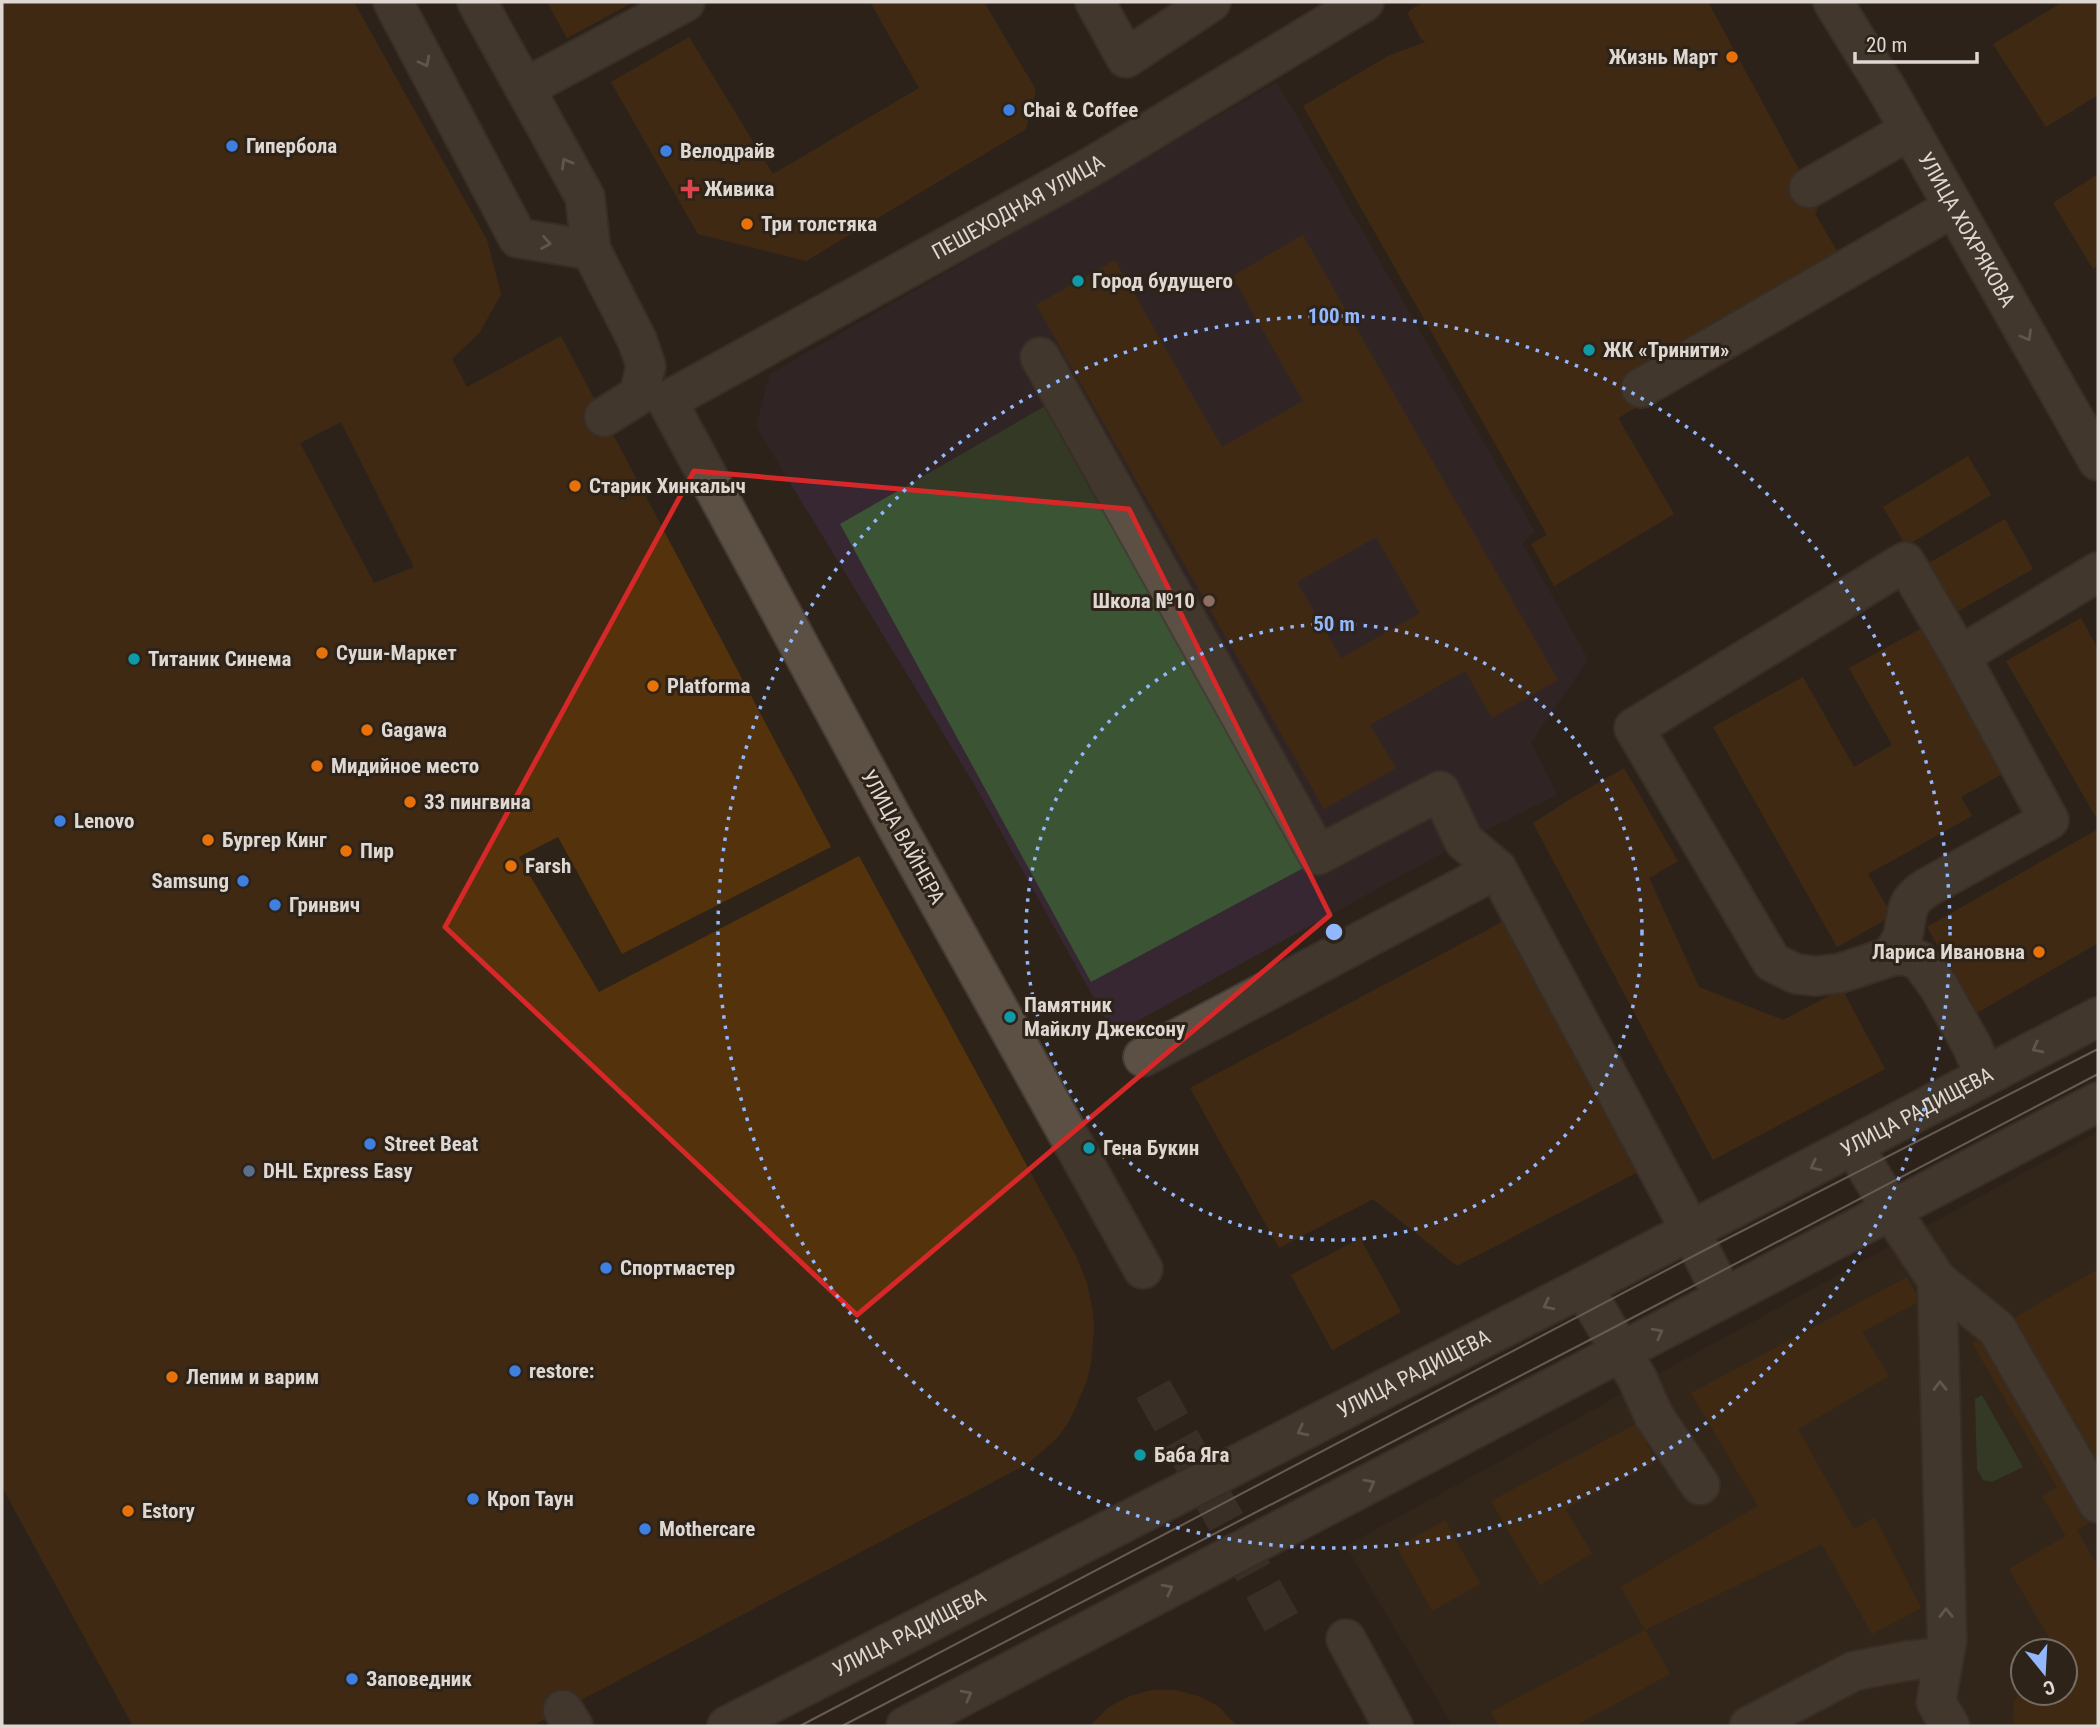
<svg xmlns="http://www.w3.org/2000/svg" width="2100" height="1728" font-family="'Roboto Condensed',sans-serif">
<style>
.built{fill:#392b1d;fill-rule:evenodd}
.education{fill:#362733}
.green{fill:#3b5434}
.building{fill:#54320c;fill-rule:evenodd}
.lines{fill:none;stroke-linecap:round;stroke-linejoin:round}
.minor-tunnel{stroke:#483e35;stroke-width:38;stroke-dasharray:38 19;stroke-linecap:butt}
.minor-casing{stroke:#453d35;stroke-width:42}
.minor{stroke:#5c5045;stroke-width:38}
.tram{stroke:#aaa29b;stroke-width:2}
.oneway{stroke:#9e948c}
.marked{fill:none;stroke:#d62828;stroke-width:5;stroke-linejoin:round}
.ring{fill:none;stroke:#92b7fd;stroke-width:3.5;stroke-dasharray:3.5 7}
.food-dot{fill:#e8710a;stroke:#2d2319;stroke-width:2.5}
.shop-dot{fill:#3f7fe0;stroke:#2d2319;stroke-width:2.5}
.health-dot{fill:#e0444e;stroke:#2d2319;stroke-width:2.5}
.culture-dot{fill:#0f9aa8;stroke:#2d2319;stroke-width:2.5}
.education-dot{fill:#8d6e63;stroke:#2d2319;stroke-width:2.5}
.service-dot{fill:#5c6f8a;stroke:#2d2319;stroke-width:2.5}
.labels{text-anchor:middle;stroke-width:6;stroke-linejoin:round;paint-order:stroke}
.poi-label{font-size:21px;font-weight:bold;fill:#dfd8d2;stroke:#2d2319;text-anchor:start}
.street-label{font-size:21px;fill:#dfd8d2;stroke:#2d2319}
.centre{fill:#92b7fd;stroke:#2d2319;stroke-width:3.5}
.ring-label{font-size:21px;text-anchor:middle;font-weight:bold;fill:#92b7fd;stroke:#2d2319;stroke-width:6;stroke-linejoin:round;paint-order:stroke}
</style>
<rect width="100%" height="100%" fill="#2d2319"/>
<!-- built -->
<path class="built" d="M2098,1132V1726H1453L1346,1546ZM2023,1651H2065V1693H2023Z"/>
<!-- education -->
<path class="education" d="M1277,82L1535,532L1522,543L1588,659L1531,743L1557,795L1464,841L1114,1034L974,784L756,427L770,374Z"/>
<!-- green -->
<path class="green" d="M1047,405L1309,865L1091,982L840,524Z
M1982,1395L2023,1467L1992,1482L1983,1480L1977,1469L1975,1399Z"/>
<!-- building -->
<path class="building" d="M2,2H354L487,240L501,294L480,332L452,359L467,387L561,336L831,847L622,954L558,837L519,857L599,992L859,856L1077,1258L1087,1283L1093,1313L1094,1329L1091,1363L1087,1380L1074,1411L1066,1426L1056,1439L1029,1463L532,1726H133L2,1487ZM341,422L414,567L374,583L300,443Z
M547,2H634L567,38Z
M870,2H984L1036,90L1026,129L806,261L698,234L611,82L689,37L773,174L919,88Z
M1424,2H1708L1816,201L1817,210L1815,214L1855,281L1618,418L1674,514L1554,586L1531,544L1547,535L1303,106L1390,55L1426,42L1421,39L1408,14L1410,10Z
M2063,2H2098V95L2046,127L1993,44Z
M2098,174V265L2093,269L2053,203Z
M1303,235L1558,680L1492,718L1465,671L1370,725L1396,768L1324,809L1036,305L1115,260L1222,447L1303,401L1232,276ZM1376,537L1420,613L1341,658L1297,582Z
M1968,456L1991,495L1906,546L1883,507Z
M2005,519L2033,569L1955,613L1927,564Z
M2081,618L2098,649V821L2006,661Z
M1922,628L2004,773L1961,797L1972,816L1868,874L1892,916L1837,947L1713,727L1803,677L1854,767L1892,745L1849,668Z
M1624,768L1678,861L1649,878L1699,987L1783,1020L1842,989L1885,1069L1713,1160L1533,823L1572,798Z
M2098,829V943L1977,1013L1927,927Z
M1504,921L1636,1173L1457,1266L1373,1199L1279,1248L1190,1088Z
M1360,1238L1401,1312L1332,1350L1291,1275Z
M2098,1269V1517L2077,1530L2098,1566V1726H2016L2013,1718L2014,1702L2023,1684V1693H2065V1651H2057L2009,1569L2066,1536L2042,1496L2057,1487L1972,1343Z
M1907,1277L1920,1301L1862,1332L1889,1376L1798,1429L1854,1529L1875,1517L1921,1608L1872,1634L1822,1544L1645,1630L1621,1587L1758,1506L1691,1393Z
M1636,1424L1656,1462L1565,1509L1592,1553L1540,1585L1491,1501Z
M1445,1520L1480,1584L1432,1611L1397,1547Z
M1645,1630L1670,1674L1575,1726H1499L1491,1712Z
M1152,1690H1175L1198,1696L1218,1706L1237,1726H1090L1109,1707L1130,1696Z"/>
<g class="lines">
<!-- minor-tunnel -->
<path class="minor-tunnel" d="M1153,1389L1288,1634"/>
<!-- minor casing -->
<g class="minor-casing">
<g id="minor">
<path d="M393,2L518,238L591,250"/>
<path d="M477,2L585,197L591,250L637,340L646,366L639,395L604,417"/>
<path d="M1095,2L1126,58L1211,2"/>
<path id="s1" d="M1833,2L1889,93L2098,461"/>
<path d="M525,88L685,2"/>
<path d="M1809,188L1910,130"/>
<path d="M1040,357L1318,855L1440,791L1464,841L1497,869L1677,1205L1724,1297"/>
<path d="M1641,388L1954,207"/>
<path d="M1890,957C1896,949 1902,940 1904,931C1908,907 1906,901 1928,887L2049,820L1960,656"/>
<path d="M1143,1057L1497,869"/>
<path d="M1984,1075L1972,1046L1939,987L1920,961L1907,956L1895,955L1841,973L1816,976L1796,974L1772,962L1634,728L1905,562L1960,656L2098,572"/>
<path d="M1854,1146L1899,1223L1937,1280L1947,1640L1936,1702L1950,1726"/>
<path id="s2" d="M1143,1269L896,825L667,401L1091,167L1364,2"/>
<path d="M1937,1280L1997,1329L2098,1503"/>
<path d="M1583,1287L1637,1378L1654,1416L1700,1485"/>
<path d="M1346,1639L1393,1726"/>
<path d="M563,1710L573,1726"/>
<path id="s3" d="M727,1726L1583,1287L2098,1017"/>
<path d="M906,1726L2098,1102"/>
<path d="M1749,1726L1854,1671L1906,1661L1944,1657"/>
</g>
</g>
<!-- minor -->
<use href="#minor" class="minor"/>
<!-- tram -->
<path class="tram" d="M800,1726L1701,1252L2098,1049
M842,1726L1609,1330L2098,1074"/>
</g>
<!-- one-way arrows -->
<defs><path id="oneway-chevron" d="M-2-3.5L2.5 0L-2 3.5" fill="none" stroke-width="1.6" stroke-linecap="round" stroke-linejoin="round" transform="scale(1.75)"/></defs>
<g class="oneway">
<use href="#oneway-chevron" transform="translate(425 62) rotate(62)"/>
<use href="#oneway-chevron" transform="translate(566 163) rotate(-119)"/>
<use href="#oneway-chevron" transform="translate(546 243) rotate(10)"/>
<use href="#oneway-chevron" transform="translate(2027 336) rotate(60)"/>
<use href="#oneway-chevron" transform="translate(2037 1048) rotate(153)"/>
<use href="#oneway-chevron" transform="translate(1815 1166) rotate(153)"/>
<use href="#oneway-chevron" transform="translate(1548 1305) rotate(153)"/>
<use href="#oneway-chevron" transform="translate(1658 1333) rotate(-28)"/>
<use href="#oneway-chevron" transform="translate(1940 1386) rotate(-91)"/>
<use href="#oneway-chevron" transform="translate(1302 1431) rotate(153)"/>
<use href="#oneway-chevron" transform="translate(1370 1484) rotate(-28)"/>
<use href="#oneway-chevron" transform="translate(1168 1589) rotate(-28)"/>
<use href="#oneway-chevron" transform="translate(1946 1613) rotate(-91)"/>
<use href="#oneway-chevron" transform="translate(967 1695) rotate(-28)"/>
</g>
<!-- marked area -->
<path d="M0 0H2100V1728H0ZM694,471L1129,509L1330,915L857,1315L445,927Z" fill="#2d2319" fill-opacity=".55" fill-rule="evenodd"/>
<path class="marked" d="M694,471L1129,509L1330,915L857,1315L445,927Z"/>
<!-- distance rings -->
<g class="ring">
<circle cx="1334" cy="932" r="308"/>
<circle cx="1334" cy="932" r="616"/>
</g>
<!-- markers -->
<g class="food-dot">
<circle cx="1732" cy="57" r="7"/>
<circle cx="747" cy="224" r="7"/>
<circle cx="575" cy="486" r="7"/>
<circle cx="322" cy="653" r="7"/>
<circle cx="653" cy="686" r="7"/>
<circle cx="367" cy="730" r="7"/>
<circle cx="317" cy="766" r="7"/>
<circle cx="410" cy="802" r="7"/>
<circle cx="208" cy="840" r="7"/>
<circle cx="346" cy="851" r="7"/>
<circle cx="511" cy="866" r="7"/>
<circle cx="2039" cy="952" r="7"/>
<circle cx="172" cy="1377" r="7"/>
<circle cx="128" cy="1511" r="7"/>
</g>
<g class="shop-dot">
<circle cx="1009" cy="110" r="7"/>
<circle cx="232" cy="146" r="7"/>
<circle cx="666" cy="151" r="7"/>
<circle cx="60" cy="821" r="7"/>
<circle cx="243" cy="881" r="7"/>
<circle cx="275" cy="905" r="7"/>
<circle cx="370" cy="1144" r="7"/>
<circle cx="606" cy="1268" r="7"/>
<circle cx="515" cy="1371" r="7"/>
<circle cx="473" cy="1499" r="7"/>
<circle cx="645" cy="1529" r="7"/>
<circle cx="352" cy="1679" r="7"/>
</g>
<path class="health-dot" d="M686.5 178.5h7v7h7v7h-7v7h-7v-7h-7v-7h7z"/>
<g class="culture-dot">
<circle cx="1078" cy="281" r="7"/>
<circle cx="1589" cy="350" r="7"/>
<circle cx="134" cy="659" r="7"/>
<circle cx="1010" cy="1017" r="7"/>
<circle cx="1089" cy="1148" r="7"/>
<circle cx="1140" cy="1455" r="7"/>
</g>
<circle class="education-dot" cx="1209" cy="601" r="7"/>
<circle class="service-dot" cx="249" cy="1171" r="7"/>
<g class="labels">
<!-- poi labels -->
<g class="poi-label">
<text x="1718" y="64" text-anchor="end">Жизнь Март</text>
<text x="1023" y="117">Chai &amp; Coffee</text>
<text x="246" y="153">Гипербола</text>
<text x="680" y="158">Велодрайв</text>
<text x="704" y="196">Живика</text>
<text x="761" y="231">Три толстяка</text>
<text x="1092" y="288">Город будущего</text>
<text x="1603" y="357">ЖК «Тринити»</text>
<text x="589" y="493">Старик Хинкалыч</text>
<text x="1195" y="608" text-anchor="end">Школа №10</text>
<text x="336" y="660">Суши-Маркет</text>
<text x="148" y="666">Титаник Синема</text>
<text x="667" y="693">Platforma</text>
<text x="381" y="737">Gagawa</text>
<text x="331" y="773">Мидийное место</text>
<text x="424" y="809">33 пингвина</text>
<text x="74" y="828">Lenovo</text>
<text x="222" y="847">Бургер Кинг</text>
<text x="360" y="858">Пир</text>
<text x="525" y="873">Farsh</text>
<text x="229" y="888" text-anchor="end">Samsung</text>
<text x="289" y="912">Гринвич</text>
<text x="2025" y="959" text-anchor="end">Лариса Ивановна</text>
<text x="1024" y="1012">Памятник<tspan x="1024" dy="24">Майклу Джексону</tspan></text>
<text x="384" y="1151">Street Beat</text>
<text x="1103" y="1155">Гена Букин</text>
<text x="263" y="1178">DHL Express Easy</text>
<text x="620" y="1275">Спортмастер</text>
<text x="529" y="1378">restore:</text>
<text x="186" y="1384">Лепим и варим</text>
<text x="1154" y="1462">Баба Яга</text>
<text x="487" y="1506">Кроп Таун</text>
<text x="142" y="1518">Estory</text>
<text x="659" y="1536">Mothercare</text>
<text x="366" y="1686">Заповедник</text>
</g>
<!-- street labels -->
<g class="street-label">
<text dy="7" stroke="none"><textPath href="#s2" startOffset="1391">ПЕШЕХОДНАЯ УЛИЦА</textPath></text>
<text dy="7" stroke="none"><textPath href="#s1" startOffset="264">УЛИЦА ХОХРЯКОВА</textPath></text>
<text transform="translate(903 837) rotate(61)" y="7">УЛИЦА ВАЙНЕРА</text>
<text dy="7" stroke="none"><textPath href="#s3" startOffset="1339">УЛИЦА РАДИЩЕВА</textPath></text>
<text dy="7" stroke="none"><textPath href="#s3" startOffset="772">УЛИЦА РАДИЩЕВА</textPath></text>
<text dy="7" stroke="none"><textPath href="#s3" startOffset="205">УЛИЦА РАДИЩЕВА</textPath></text>
</g>
</g>
<circle cx="1334" cy="932" r="10" class="centre"/>
<g class="ring-label">
<text x="1334" y="323">100 m</text>
<text x="1334" y="631">50 m</text>
</g>
<!-- border -->
<rect width="2100" height="1728" fill="none" stroke="#dfd8d2" stroke-width="7"/>
<!-- north arrow -->
<g transform="translate(2044 1672) rotate(162)"><circle r="33" fill="#2d2319" stroke="#746b63" stroke-width="2"/>
<path d="M0-5L12 26L0 18L-12 26Z" fill="#92b7fd"/>
<text y="-10" font-size="19" font-weight="bold" text-anchor="middle" fill="#dfd8d2">С</text>
</g>
<!-- scale -->
<path d="M1855 52v10h122v-10" fill="none" stroke="#dfd8d2" stroke-width="3.5"/>
<text x="1866" y="52" font-size="21" fill="#dfd8d2" stroke="#2d2319" stroke-width="5" paint-order="stroke">20 m</text>
</svg>
